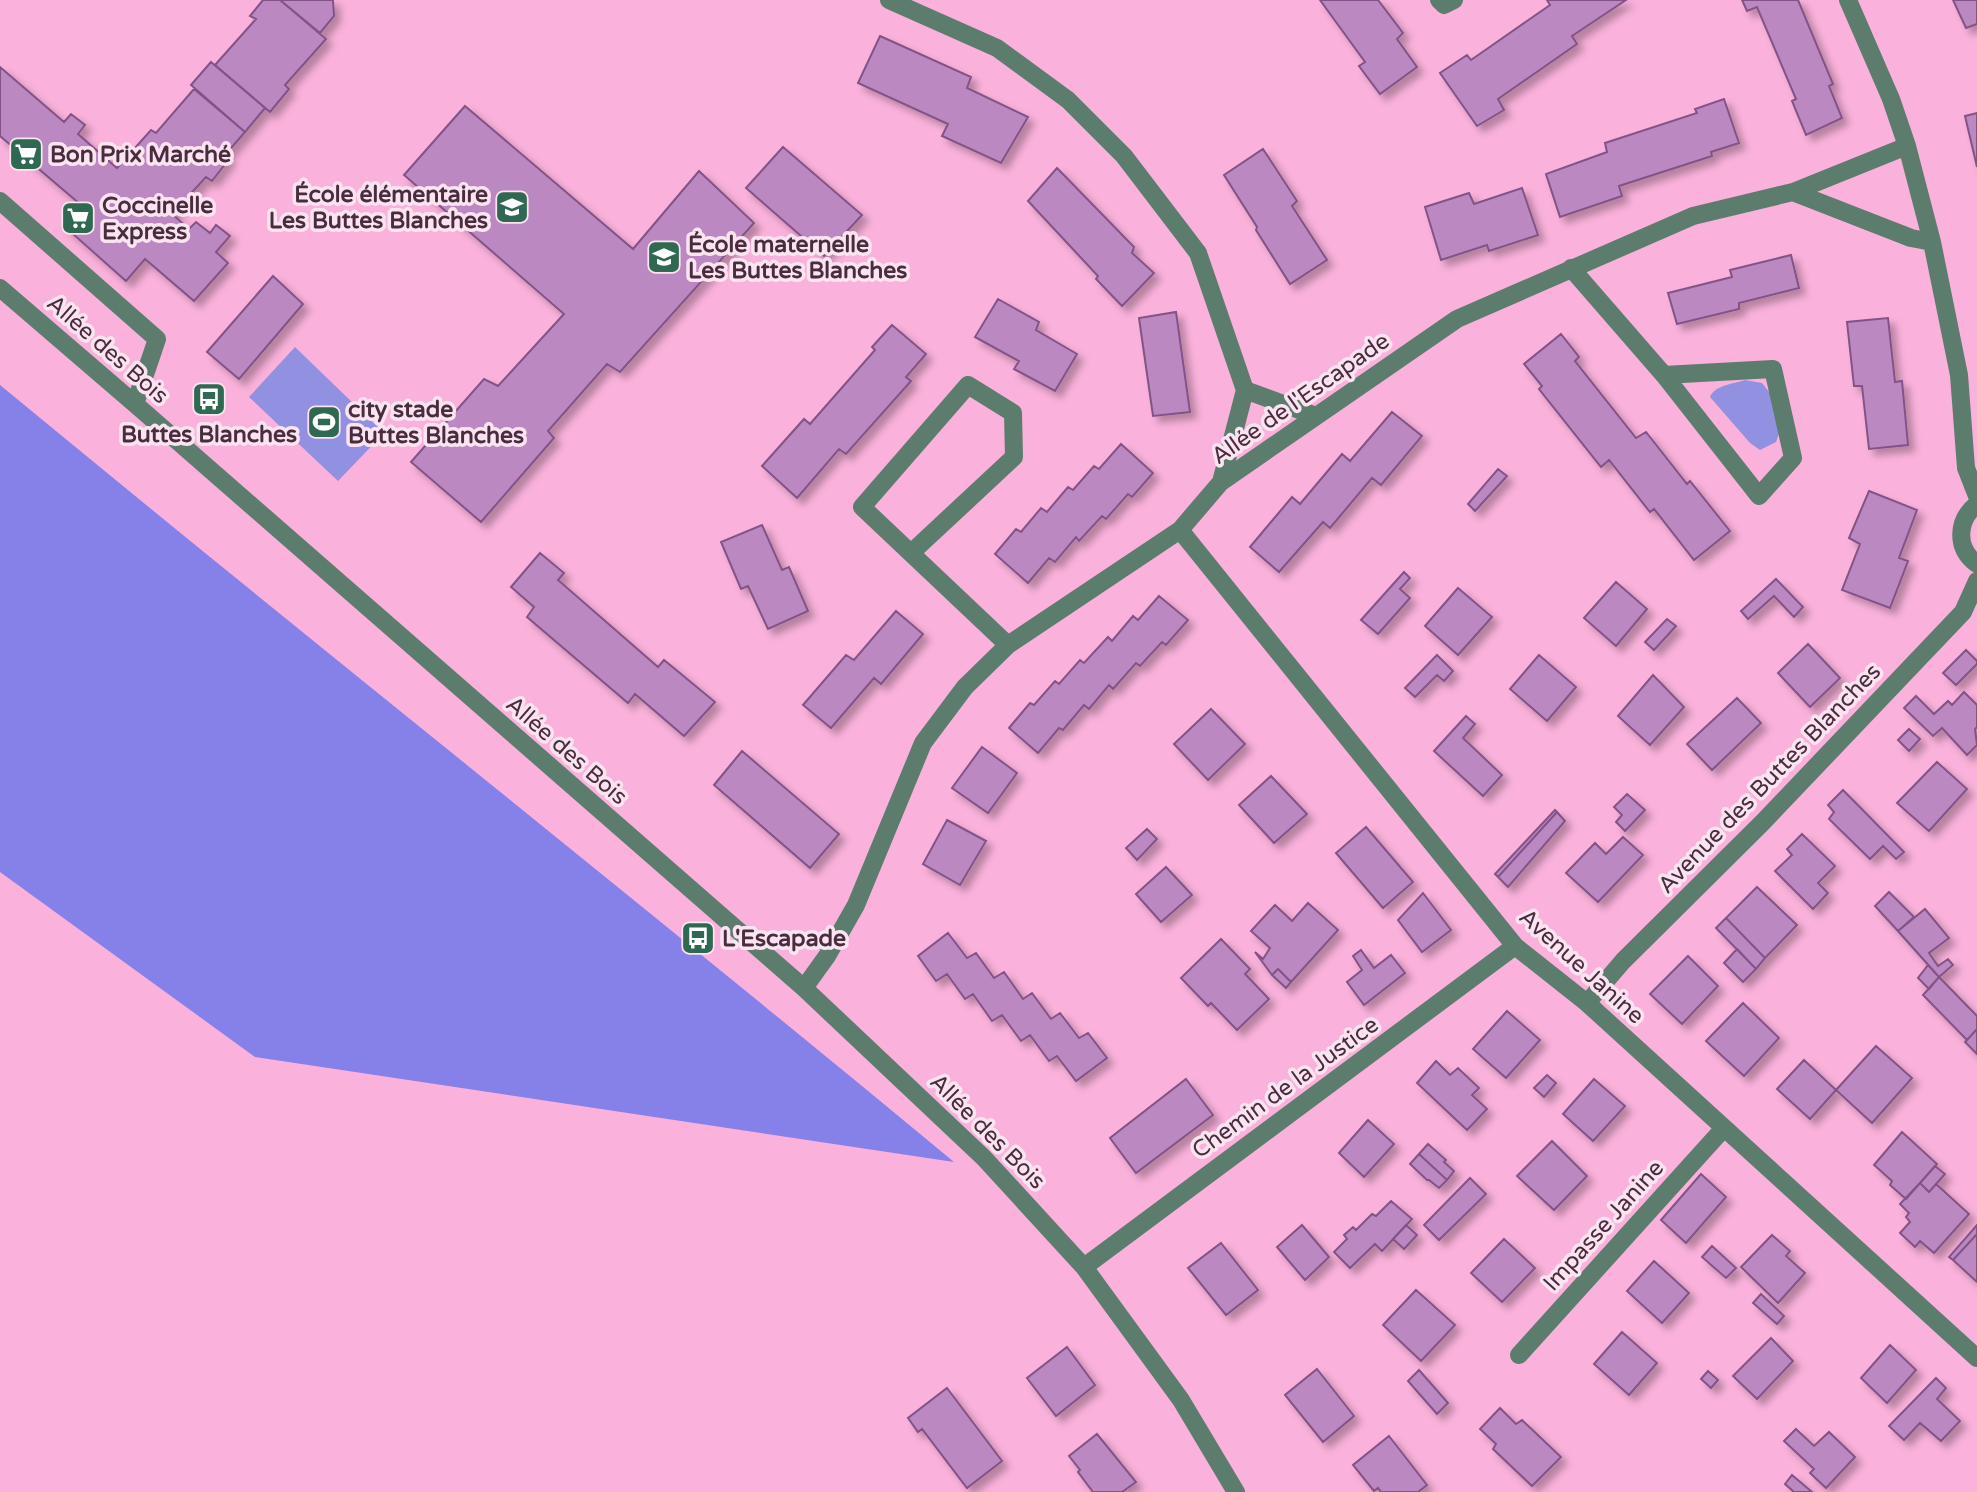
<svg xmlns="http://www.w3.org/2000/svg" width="1977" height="1492" font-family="'Varela Round',sans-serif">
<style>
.green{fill:#9291e1}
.forest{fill:#8680e9}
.building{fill:#bc88c1;stroke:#835388;stroke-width:2;filter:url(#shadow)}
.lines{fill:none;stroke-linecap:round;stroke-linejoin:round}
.minor{stroke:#5c7d6d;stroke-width:18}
.labels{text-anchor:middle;stroke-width:7;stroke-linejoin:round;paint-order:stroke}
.poi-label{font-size:23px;font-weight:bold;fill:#492d3e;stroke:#fbe4f1;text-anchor:start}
.street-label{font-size:23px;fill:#492d3e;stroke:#fbe4f1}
</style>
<defs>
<filter id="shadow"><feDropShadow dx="6" dy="6" stdDeviation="3.5" flood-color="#0004"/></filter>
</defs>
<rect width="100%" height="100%" fill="#fab1db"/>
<!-- green -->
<path class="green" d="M295,347L384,433L338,481L249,397Z
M1745,380L1762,383L1770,393L1780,431L1776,442L1760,450L1750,443L1710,397C1715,385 1733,384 1745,380Z"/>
<!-- forest -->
<path class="forest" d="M0,385C316,646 638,900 954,1162L255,1057L0,872Z"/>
<!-- building -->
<path class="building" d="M263,0H280L326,39L285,85L289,89L270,112L215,65L256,19L250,16Z
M280,0H333L334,16L320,33Z
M1320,0H1378L1403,33L1397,39L1417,67L1380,94L1359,66L1365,62Z
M1547,0H1626L1572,36L1577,44L1498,99L1504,110L1477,126L1440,73L1467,55L1471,60L1550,5Z
M1742,0H1798L1833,84L1829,86L1842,118L1806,135L1792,101L1796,99L1757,7L1747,11Z
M1953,0H1977V24L1966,28Z
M880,36L971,77L967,88L1028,117L1001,163L942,136L948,124L858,83Z
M211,62L265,108L245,132L191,85Z
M0,67L64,122L71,114L85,125L78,134L117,168L151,130L156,133L194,89L245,132L225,155L229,159L212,181L206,177L172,214L189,229L196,222L210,233L216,225L230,236L216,252L228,263L194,301L145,259L126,281L64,226L81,205L0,136Z
M1724,99L1739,143L1711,152L1712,156L1619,186L1622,196L1560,217L1546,174L1607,152L1605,143L1697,113L1695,109Z
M465,106L633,249L699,171L754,223L620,372L607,364L548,431L554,438L481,522L411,462L484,379L498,386L564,314L404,175Z
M1977,113V167L1965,116Z
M783,147L862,215L824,256L746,188Z
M1263,149L1297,201L1292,206L1327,260L1290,284L1256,230L1257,227L1224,175Z
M1057,168L1134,247L1132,253L1154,273L1122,306L1096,279L1098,276L1028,201Z
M1522,188L1538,235L1489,251L1487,245L1441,260L1425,207L1469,193L1474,204Z
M1791,255L1799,288L1739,303V309L1677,324L1668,293L1732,277L1730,270Z
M273,276L303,304L239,379L207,352Z
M998,299L1039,322L1036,330L1077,354L1055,391L1014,369L1019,361L975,337Z
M1176,312L1190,412L1153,416L1139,318Z
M1888,318L1895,382L1902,381L1908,445L1869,449L1862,386H1854L1847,322Z
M892,325L926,354L906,377L911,381L846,454L839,449L797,498L762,466L804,419L810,424L875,350L872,347Z
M1561,334L1579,357L1575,361L1636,438L1646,432L1687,484L1690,481L1730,531L1694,560L1654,509L1650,512L1609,460L1601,467L1539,389L1542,386L1524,364Z
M1392,412L1422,436L1381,485L1372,478L1330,528L1323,522L1279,572L1250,547L1292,497L1300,504L1342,454L1350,461Z
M1121,444L1153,473L1132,497L1128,494L1106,519L1102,516L1079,541L1076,537L1055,562L1049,558L1028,583L995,554L1016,529L1021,532L1041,508L1047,512L1068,487L1073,490L1094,466L1099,469Z
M1498,469L1507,476L1475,511L1468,504Z
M1869,491L1917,510L1899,558L1908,561L1890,608L1842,590L1860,544L1849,538Z
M762,525L782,570L789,567L808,611L768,629L748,586L741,589L721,542Z
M540,553L564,573L558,580L658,667L664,660L715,702L684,736L635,694L628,703L527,617L534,607L511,587Z
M1404,572L1410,578L1400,589L1410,598L1378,634L1361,620Z
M1776,579L1803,607L1794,617L1774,596L1748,619L1741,611Z
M1616,582L1647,609L1616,646L1584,618Z
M1458,588L1492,617L1458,655L1425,626Z
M1159,596L1188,620L1166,645L1162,642L1140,666L1136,663L1113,689L1109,685L1089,709L1084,705L1063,730L1059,728L1038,753L1009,728L1030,703L1034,705L1055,681L1059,684L1080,660L1084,663L1108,637L1112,641L1133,616L1138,620Z
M896,611L923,634L881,684L874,678L831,728L803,705L846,655L854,660Z
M1667,619L1676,626L1654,650L1645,642Z
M1808,644L1840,678L1810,707L1778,673Z
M1966,650L1977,661V664L1956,685L1943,673Z
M1437,655L1453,671L1444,681L1437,675L1415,697L1405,688Z
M1539,655L1576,687L1547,721L1510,689Z
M1653,675L1684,707L1650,745L1618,716Z
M1964,692L1977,705V727L1975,729L1977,745L1967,755L1942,728L1933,736L1904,708L1916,696L1934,714L1948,701L1952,705Z
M1737,698L1761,723L1712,770L1687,744Z
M1211,709L1245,744L1208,780L1174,744Z
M1466,716L1475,724L1463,738L1502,775L1483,796L1434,751Z
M1909,729L1920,739L1909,751L1898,740Z
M982,747L1017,773L988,813L952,788Z
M742,751L839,834L810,868L714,785Z
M1937,762L1967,789L1929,831L1897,803Z
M1271,776L1307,814L1274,843L1239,805Z
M1843,790L1904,852L1896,859L1883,846L1870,859L1829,819L1834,812L1828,805Z
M1627,794L1645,810L1625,831L1616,822L1622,815L1614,807Z
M1555,810L1557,812L1498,877L1495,874Z
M1557,812L1565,821L1508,887L1498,877Z
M947,820L986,841L960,885L923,864Z
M1366,827L1413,882L1383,908L1336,853Z
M1147,829L1157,839L1137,860L1126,848Z
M1802,834L1835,866L1818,883L1828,893L1813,909L1775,871L1792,855L1787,849Z
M1623,837L1643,855L1598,902L1566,873L1595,843L1606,854Z
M1166,867L1192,895L1161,922L1136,894Z
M1757,887L1797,925L1765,958L1726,918Z
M1889,892L1914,917L1898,931L1875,906Z
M1423,893L1451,930L1422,952L1398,920Z
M1308,903L1338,930L1291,982L1278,969L1272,975L1255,952L1263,959L1270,948L1251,931L1275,905L1292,921Z
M1925,909L1949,938L1929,953L1938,966L1948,959L1953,965L1939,977L1898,931Z
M1726,918L1765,958L1756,969L1716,928Z
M948,933L967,958L976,953L994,978L1004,972L1023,999L1032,993L1051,1019L1060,1013L1079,1038L1088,1033L1107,1058L1076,1081L1057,1056L1049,1061L1030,1035L1021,1041L1002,1015L992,1021L973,994L965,999L947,974L936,981L918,956Z
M1221,939L1250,969L1245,974L1269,999L1237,1030L1211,1003L1208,1006L1181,978Z
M1737,949L1756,969L1743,982L1724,963Z
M1361,950L1374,968L1391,955L1405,973L1364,1005L1347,982L1362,970L1353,956Z
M1688,956L1718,986L1682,1024L1650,994Z
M1928,965L1939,977L1929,989L1918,978Z
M1278,969L1291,982L1286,988L1272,975Z
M1939,977L1977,1016V1029L1967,1040L1923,995Z
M1743,1003L1779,1038L1744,1076L1706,1041Z
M1507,1011L1540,1040L1506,1078L1473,1049Z
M1977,1029V1054L1965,1042Z
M1876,1046L1912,1078L1872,1123L1836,1090Z
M1804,1060L1836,1090L1810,1119L1777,1089Z
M1436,1061L1450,1075L1458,1068L1479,1088L1472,1095L1487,1109L1467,1130L1417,1083Z
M1547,1075L1556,1083L1544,1097L1534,1088Z
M1186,1079L1213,1115L1136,1173L1110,1138Z
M1594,1079L1625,1106L1593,1141L1563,1114Z
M1368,1120L1394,1144L1364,1177L1339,1153Z
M1902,1132L1937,1164L1906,1199L1890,1185L1892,1181L1874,1165Z
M1552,1141L1587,1176L1554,1210L1517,1176Z
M1428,1144L1446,1160L1444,1162L1454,1171L1447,1180L1419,1154Z
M1419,1154L1447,1180L1439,1188L1429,1180H1427L1410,1164Z
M1935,1166L1945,1174L1929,1192L1920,1183Z
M1701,1174L1726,1197L1686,1243L1661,1220Z
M1470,1178L1486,1194L1439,1240L1424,1225Z
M1920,1183L1929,1192L1936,1184L1969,1214L1934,1253L1920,1241L1915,1247L1900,1233L1910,1222L1906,1217L1909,1213L1900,1204Z
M1391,1201L1412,1219L1382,1251L1375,1244L1350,1268L1334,1252L1347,1239L1344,1235L1353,1227L1356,1230L1372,1214L1376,1216Z
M1302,1225L1329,1257L1305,1280L1277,1247Z
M1406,1225L1417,1235L1404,1249L1393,1239Z
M1977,1225V1234L1953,1260L1949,1257Z
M1977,1234V1282L1953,1260Z
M1772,1235L1790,1251L1786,1256L1805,1273L1778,1303L1741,1267Z
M1504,1239L1535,1268L1502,1302L1471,1273Z
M1221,1243L1258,1290L1226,1315L1188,1268Z
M1712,1246L1736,1268L1726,1278L1702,1257Z
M1654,1261L1689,1293L1662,1323L1627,1291Z
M1416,1290L1455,1325L1421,1361L1383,1325Z
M1761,1294L1784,1316L1777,1324L1753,1303Z
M1622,1332L1657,1363L1629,1395L1594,1364Z
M1771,1338L1793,1361L1757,1399L1733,1376Z
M1890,1345L1916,1370L1887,1403L1861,1378Z
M1067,1347L1095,1385L1056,1416L1027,1378Z
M1317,1369L1354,1416L1323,1442L1285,1395Z
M1419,1370L1448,1403L1437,1414L1408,1381Z
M1708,1371L1718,1380L1711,1388L1701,1379Z
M1936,1378L1946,1388L1937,1399L1960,1421L1941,1441L1920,1423L1904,1440L1889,1426Z
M947,1388L1002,1461L967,1488L922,1429L918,1432L908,1418Z
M1500,1408L1516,1424L1522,1420L1561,1457L1532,1486L1493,1449L1496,1444L1480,1429Z
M1796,1429L1814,1446L1829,1432L1855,1457L1826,1488L1810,1473L1814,1469L1784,1441Z
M1097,1434L1136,1482L1122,1492H1093L1078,1472L1080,1470L1069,1456Z
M1389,1436L1427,1485L1418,1492H1381L1378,1488L1374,1491L1353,1465Z
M1792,1475L1812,1492H1794L1785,1484Z"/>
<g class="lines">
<!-- minor -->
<path class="minor" d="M889,0L997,48L1068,100L1124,156L1198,253L1245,390L1221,482
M1439,0L1444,5L1454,0
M1848,0L1891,99L1907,146L1932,242L1959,375L1966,468L1977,496
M1793,192L1911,238L1932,242
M0,201L157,339L135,404
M1571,268L1664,375L1759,496L1793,458L1773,369L1664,375
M0,288L135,404L804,988L984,1158L1084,1267L1181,1400L1236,1492
M1245,390L1316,416
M1977,504C1957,520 1955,548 1977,564
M1180,530L1515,946L1587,1003L1977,1358
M911,553L1014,457L1013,413L968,385L862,507L1008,645
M804,988L827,956L856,905L923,743L965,687L1008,645L1180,530L1221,482L1457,319L1693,216L1793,192L1907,146
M1587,1003L1623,961L1763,822L1963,612L1977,581
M1084,1267L1515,946
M1519,1355L1724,1128"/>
</g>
<!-- icons -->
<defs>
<g id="supermarket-square" transform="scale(1.75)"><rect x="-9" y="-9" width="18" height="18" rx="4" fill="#306951" stroke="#fbe4f1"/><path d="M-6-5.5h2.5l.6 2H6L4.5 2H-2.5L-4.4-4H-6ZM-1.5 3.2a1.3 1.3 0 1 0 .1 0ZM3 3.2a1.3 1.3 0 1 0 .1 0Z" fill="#fff"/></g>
<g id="school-square" transform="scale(1.75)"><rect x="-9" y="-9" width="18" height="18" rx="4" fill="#306951" stroke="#fbe4f1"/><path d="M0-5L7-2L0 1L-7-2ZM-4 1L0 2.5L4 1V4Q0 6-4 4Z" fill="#fff"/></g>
<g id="bus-square" transform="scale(1.75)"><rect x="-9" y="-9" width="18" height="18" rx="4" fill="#306951" stroke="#fbe4f1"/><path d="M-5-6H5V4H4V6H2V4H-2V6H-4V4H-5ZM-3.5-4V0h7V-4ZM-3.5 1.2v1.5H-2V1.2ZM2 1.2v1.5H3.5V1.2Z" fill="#fff"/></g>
<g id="stadium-square" transform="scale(1.75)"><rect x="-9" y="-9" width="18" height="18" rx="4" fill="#306951" stroke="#fbe4f1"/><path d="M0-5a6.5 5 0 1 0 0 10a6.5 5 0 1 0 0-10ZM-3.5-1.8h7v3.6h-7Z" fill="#fff"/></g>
</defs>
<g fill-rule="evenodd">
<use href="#supermarket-square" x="26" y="154"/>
<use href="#school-square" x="512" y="207"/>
<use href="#supermarket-square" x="78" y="218"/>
<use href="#school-square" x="664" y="257"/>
<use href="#bus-square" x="209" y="399"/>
<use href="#stadium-square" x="324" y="422"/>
<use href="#bus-square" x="698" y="938"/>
</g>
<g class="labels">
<!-- poi labels -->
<g class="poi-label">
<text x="50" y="162">Bon Prix Marché</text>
<text x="488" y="202" text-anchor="end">École élémentaire<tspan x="488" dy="26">Les Buttes Blanches</tspan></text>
<text x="102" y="213">Coccinelle<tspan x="102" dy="26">Express</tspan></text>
<text x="688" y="252">École maternelle<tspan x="688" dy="26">Les Buttes Blanches</tspan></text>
<text x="348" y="417">city stade<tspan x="348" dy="26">Buttes Blanches</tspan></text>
<text x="209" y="442" text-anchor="middle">Buttes Blanches</text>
<text x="722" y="946">L'Escapade</text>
</g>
<!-- street labels -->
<g class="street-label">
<text transform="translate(108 349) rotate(41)" y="8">Allée des Bois</text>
<text transform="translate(1300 398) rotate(-35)" y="8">Allée de l'Escapade</text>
<text transform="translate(567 750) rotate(41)" y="8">Allée des Bois</text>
<text transform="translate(1769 778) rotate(-46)" y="8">Avenue des Buttes Blanches</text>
<text transform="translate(1582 966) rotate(42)" y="8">Avenue Janine</text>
<text transform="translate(1285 1087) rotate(-36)" y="8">Chemin de la Justice</text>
<text transform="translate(988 1131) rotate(45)" y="8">Allée des Bois</text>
<text transform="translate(1603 1225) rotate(-48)" y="8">Impasse Janine</text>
</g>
</g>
</svg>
